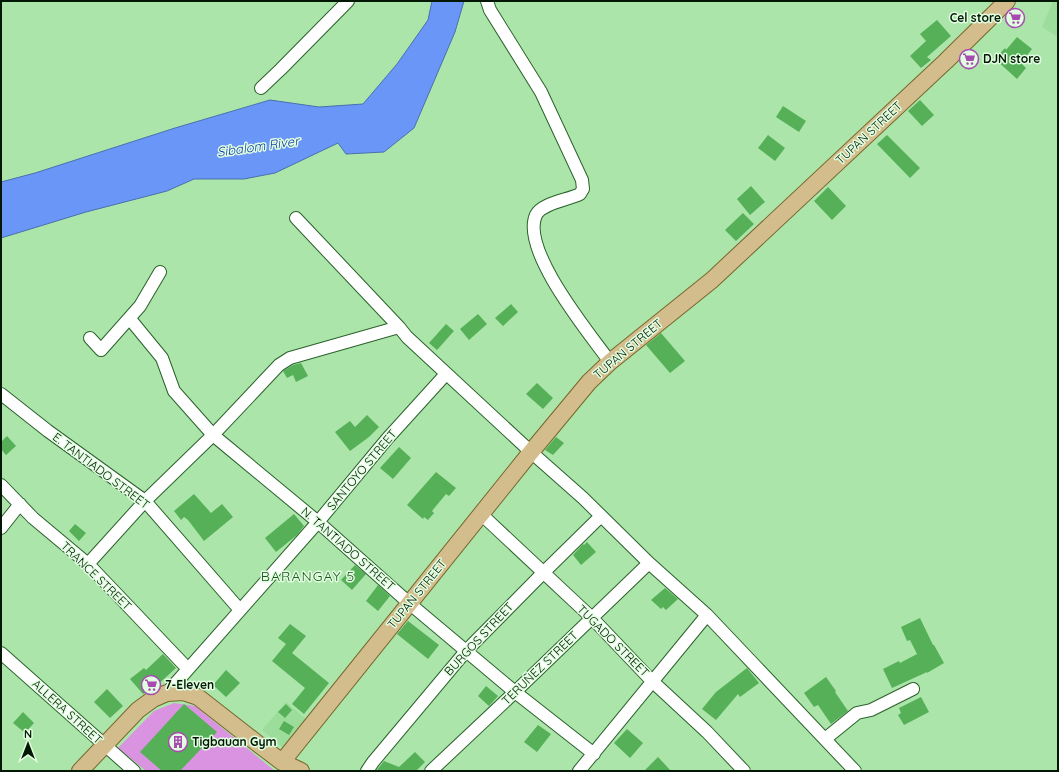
<svg xmlns="http://www.w3.org/2000/svg" width="1059" height="772" font-family="Quicksand,sans-serif">
<style>
.built{fill:#9ddd9c}
.green{fill:#da93e0}
.water{fill:#6996f7;stroke:#4a70ae}
.building{fill:#55b057}
.lines{fill:none;stroke-linecap:round;stroke-linejoin:round}
.minor-casing{stroke:#2b612c;stroke-width:14}
.major-casing{stroke:#77672c;stroke-width:18}
.minor{stroke:#fff;stroke-width:12}
.major{stroke:#d3bd8d;stroke-width:16}
.labels{text-anchor:middle;stroke-width:3;stroke-linejoin:round;paint-order:stroke}
.poi-label{font-size:12px;font-weight:bold;fill:#031804;stroke:#e1fee0;text-anchor:start}
.street-label{font-size:12px;fill:#031804;stroke:#e1fee0}
.water-label{font-size:13px;font-style:italic;fill:#1139a8;stroke:#e1fee0}
.quarter-label{font-size:14px;letter-spacing:1px;fill:#1d531f;stroke:#e1fee0}
</style>
<rect width="100%" height="100%" fill="#abe5aa"/>
<!-- built -->
<path class="built" d="M1053,1H1058V37L1042,27Z
M286,702L307,720L283,748L262,730Z"/>
<!-- green -->
<path class="green" d="M174,703L195,706L275,771H146L118,748L154,711Z"/>
<!-- water -->
<path class="water" d="M432,1H464L455,32L414,128L384,152L346,154L338,143L275,173L244,179H194L167,191L86,212L1,238V182L35,173L175,128L270,100L319,107L363,104L397,64L428,20Z"/>
<!-- building -->
<path class="building" d="M937,20L951,36L927,57L931,60L921,68L910,56L926,41L920,34Z
M1017,37L1032,49L1021,63L1026,68L1017,79L995,59L1005,48L1006,50Z
M968,53L977,62L969,70L960,61Z
M920,100L934,115L922,126L908,111Z
M783,106L806,121L799,132L776,117Z
M768,135L785,148L775,161L758,148Z
M887,135L920,168L910,178L877,144Z
M751,186L765,202L750,215L737,199Z
M828,187L846,206L832,220L814,201Z
M743,213L754,224L736,241L725,230Z
M511,304L518,312L503,326L495,318Z
M478,314L487,324L469,340L460,329Z
M446,324L454,331L437,350L429,343Z
M661,333L685,361L670,373L646,345Z
M301,363L308,376L296,382L293,375L287,378L283,371L293,365Z
M537,383L553,398L543,409L526,394Z
M367,415L379,427L369,437L350,451L335,432L350,421L355,427Z
M7,436L16,446L6,455L1,449V442Z
M556,437L564,443L553,455L545,450Z
M399,447L411,458L393,479L380,468Z
M436,472L456,488L449,496L446,494L432,511L434,513L428,520L424,517L423,519L407,505Z
M194,494L211,513L222,504L233,517L204,541L188,520L184,517L181,520L174,511Z
M294,514L304,526L297,535L276,552L265,538Z
M75,524L86,533L79,541L69,531Z
M587,542L596,552L581,565L573,555L583,544L584,545Z
M355,565L366,574L352,590L341,580Z
M378,585L390,596L378,611L366,601Z
M665,588L678,599L666,610L663,607L661,609L651,600Z
M920,618L933,645H934L944,663L927,673V672L892,688L883,669L899,661L900,663L917,654L910,640L907,641L901,627Z
M408,621L439,645L428,659L397,634Z
M290,624L306,636L292,653L329,683L304,714L292,704L305,688L272,661L286,644L278,638Z
M163,654L176,668L154,688L143,694L130,679L144,668L146,670Z
M747,668L759,683L740,697L738,694L716,720L702,709L716,692Z
M226,670L240,683L226,697L213,685Z
M826,677L836,691L835,692L848,711L831,724L818,705L814,707L804,693Z
M486,686L498,696L489,706L478,696Z
M107,689L123,706L110,718L94,702Z
M921,697L929,712L904,725L898,715L901,713L899,708Z
M184,704L217,732L180,771H162L140,752Z
M286,704L292,710L285,718L278,712Z
M23,712L34,723L25,733L13,723Z
M284,721L294,727L289,735L279,729Z
M538,725L551,734L537,752L524,742Z
M627,729L643,743L630,758L614,743Z
M415,752L425,762L416,771H376L384,761L399,767Z
M658,757L671,771H644Z"/>
<g class="lines">
<!-- minor casing -->
<g class="minor-casing">
<path id="minor" d="M487,1L490,10L541,92L582,180L583,189L580,194C568,200 542,203 536,215C520,250 590,334 610,362
M261,88L281,69L348,1
M296,218L399,327L407,337L531,452L583,498L649,563L707,615L855,771
M130,319L162,358L174,391L213,435L318,522L409,603L515,692L594,754
M90,338L101,350L140,306L160,272
M1,394L48,431L145,501L240,610
M1,485L33,518L88,564L188,669
M481,514L592,618L652,681L707,732L744,771
M1,528L20,504
M88,564L145,501L213,435L279,365L290,358L399,327
M1,653L134,771
M167,693L318,522L387,439L446,374
M825,739L857,713L871,710L913,689
M367,771L373,762L466,651L543,573L601,516
M431,771L515,692L649,563
M579,771L707,615"/>
</g>
<!-- major casing -->
<g class="major-casing">
<path id="major" d="M282,762L531,452L589,382L610,362L712,280L946,61L1007,1
M80,771L138,710L153,699L167,693L183,692L198,697L262,747L282,762L301,771"/>
</g>
<!-- minor -->
<use href="#minor" class="minor"/>
<!-- major -->
<use href="#major" class="major"/>
</g>
<!-- icons -->
<defs>
<g id="supermarket-ring" transform="scale(1)"><circle r="9.5" fill="#e1fee0" stroke="#a94ab3" stroke-width="1.5"/><path d="M-6-5.5h2.5l.6 2H6L4.5 2H-2.5L-4.4-4H-6ZM-1.5 3.2a1.3 1.3 0 1 0 .1 0ZM3 3.2a1.3 1.3 0 1 0 .1 0Z" fill="#a94ab3"/></g>
<g id="building-ring" transform="scale(1)"><circle r="9.5" fill="#e1fee0" stroke="#a94ab3" stroke-width="1.5"/><path d="M-4-6H4V6H1V3H-1V6H-4ZM-2.5-4.3h1.7v1.8h-1.7ZM.8-4.3h1.7v1.8H.8ZM-2.5-1h1.7V.8h-1.7ZM.8-1h1.7V.8H.8Z" fill="#a94ab3"/></g>
</defs>
<g fill-rule="evenodd">
<use href="#supermarket-ring" x="1015" y="18"/>
<use href="#supermarket-ring" x="969" y="59"/>
<use href="#supermarket-ring" x="151" y="685"/>
<use href="#building-ring" x="178" y="742"/>
</g>
<g class="labels">
<!-- poi labels -->
<g class="poi-label">
<text x="1001" y="22" text-anchor="end">Cel store</text>
<text x="983" y="63">DJN store</text>
<text x="165" y="689">7-Eleven</text>
<text x="192" y="746">Tigbauan Gym</text>
</g>
<!-- street labels -->
<g class="street-label">
<text transform="translate(869 133) rotate(-43)" y="4">TUPAN STREET</text>
<text transform="translate(628 349) rotate(-40)" y="4">TUPAN STREET</text>
<text transform="translate(362 470) rotate(-50)" y="4">SANTOYO STREET</text>
<text transform="translate(101 471) rotate(37)" y="4">E. TANTIADO STREET</text>
<text transform="translate(348 549) rotate(41)" y="4">N. TANTIADO STREET</text>
<text transform="translate(96 576) rotate(44)" y="4">TRANCE STREET</text>
<text transform="translate(417 594) rotate(-51)" y="4">TUPAN STREET</text>
<text transform="translate(479 639) rotate(-47)" y="4">BURGOS STREET</text>
<text transform="translate(613 641) rotate(45)" y="4">TUGADO STREET</text>
<text transform="translate(540 668) rotate(-44)" y="4">TERUÑEZ STREET</text>
<text transform="translate(67 712) rotate(42)" y="4">ALLERA STREET</text>
</g>
<!-- water labels -->
<g class="water-label">
<text transform="translate(258 146) rotate(-8)" y="5">Sibalom River</text>
</g>
<!-- quarter labels -->
<g class="quarter-label">
<text x="308" y="581">BARANGAY 5</text>
</g>
</g>
<!-- border -->
<rect width="1059" height="772" fill="none" stroke="#031804" stroke-width="4"/>
<!-- north arrow -->
<g transform="translate(28 744)" stroke="#e1fee0" stroke-width="3" paint-order="stroke">
<path d="M0-3L7 15L0 10L-7 15Z" fill="#031804"/>
<text y="-6" font-size="11" font-weight="bold" text-anchor="middle" fill="#031804">N</text>
</g>
</svg>
